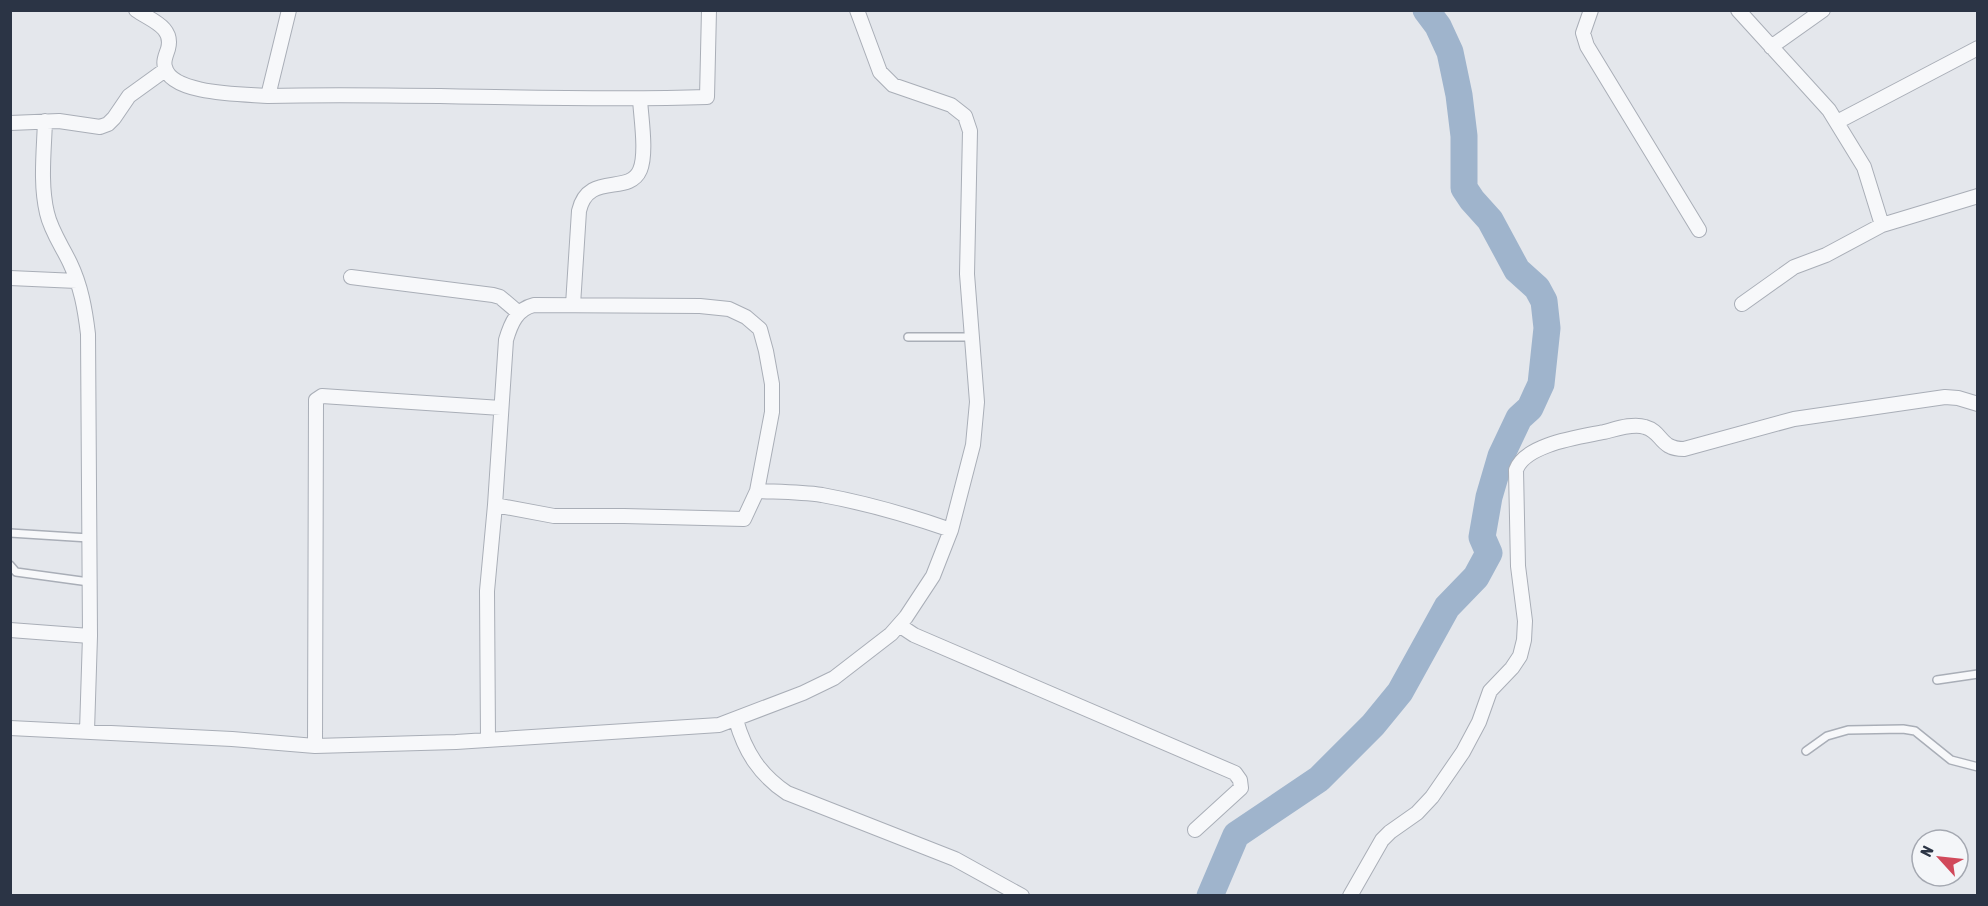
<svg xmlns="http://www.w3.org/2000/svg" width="1988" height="906" font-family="'Asap Condensed',sans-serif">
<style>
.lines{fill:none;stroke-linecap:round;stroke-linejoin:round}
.river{stroke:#9fb4cc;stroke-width:27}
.service-casing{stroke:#a9aeb7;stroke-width:10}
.minor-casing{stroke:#a9aeb7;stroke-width:16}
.service{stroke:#f7f8fa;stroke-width:7}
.minor{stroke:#f7f8fa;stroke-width:14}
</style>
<rect width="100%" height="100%" fill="#e4e7ec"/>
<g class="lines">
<!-- river -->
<path class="river" d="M1210,896L1236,835L1319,779L1373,725L1400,692L1447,607L1476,577L1489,553L1482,537L1489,497L1501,456L1519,418L1530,408L1541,384L1547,328L1544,301L1537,288L1517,270L1490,220L1472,200L1464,188V136L1459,95L1450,52L1438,26L1426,10"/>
<!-- service casing -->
<g class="service-casing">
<path id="service" d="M908,337H971
M10,533L89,538
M10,565L16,572L89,582
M1937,680L1978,674
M1806,751L1827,736L1848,730L1903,729L1915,731L1951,760L1978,767"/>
</g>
<!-- minor casing -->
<g class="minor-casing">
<path id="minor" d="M136,10C152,21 174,27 168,49C166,55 163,61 165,67C171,95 245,94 268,96L289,10
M1591,10L1583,33L1587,46L1699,230
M1738,10L1829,110L1864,167L1882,225
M1771,47L1823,10
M268,96C414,92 560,102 707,97L709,10
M45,121C44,151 40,184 47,213C51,231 62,246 70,263C81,286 85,309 88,334L90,636L87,731
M1837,122L1978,48
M10,123L59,121L100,127L108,124L114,118L129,96L165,70
M351,277L493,295L500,297L519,313
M10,278L77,281
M1742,304L1794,267L1826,255L1882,225L1978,196
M573,305L579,211C588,171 629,196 640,170C647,153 641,118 640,99
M495,505L554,516H624L744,519L757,491C779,492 801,492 822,495C866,503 908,515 951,530L973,445L977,402L967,274L970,131L965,116L951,105L893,85L880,72L857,10
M899,625L914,635L1235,773L1240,780L1241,788L1195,830
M10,630L90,636
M736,720C745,752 760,775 787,793L955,859L1022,896
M10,728L232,739L315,746L456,742L719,725L803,693L834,678L891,634L906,617L933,576L951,530
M488,740L487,591L495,505L506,340C511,323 517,309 534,305L700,306L729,309L746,317L760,329L766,351L772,384V412L757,491
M315,746L316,400L322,396L501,408
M1350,896L1382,840L1390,832L1417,813L1432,797L1463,752L1479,722L1490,691L1512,668L1520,656L1524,640L1525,621L1518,566L1516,470C1525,444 1580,437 1604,432C1616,429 1633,423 1645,427C1663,432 1659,449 1684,449L1794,419L1945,397L1958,398L1978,404"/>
</g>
<!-- service -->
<use href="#service" class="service"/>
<!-- minor -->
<use href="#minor" class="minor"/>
</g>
<!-- border -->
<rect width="1988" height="906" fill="none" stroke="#2b3445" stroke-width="24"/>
<!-- north arrow -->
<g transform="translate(1940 858) rotate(297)"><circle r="28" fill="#f4f6f9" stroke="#a4a8b1" stroke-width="1.5"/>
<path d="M0-4.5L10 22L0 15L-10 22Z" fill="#d1495b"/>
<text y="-9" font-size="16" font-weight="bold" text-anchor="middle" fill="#2b3445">N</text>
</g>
</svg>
